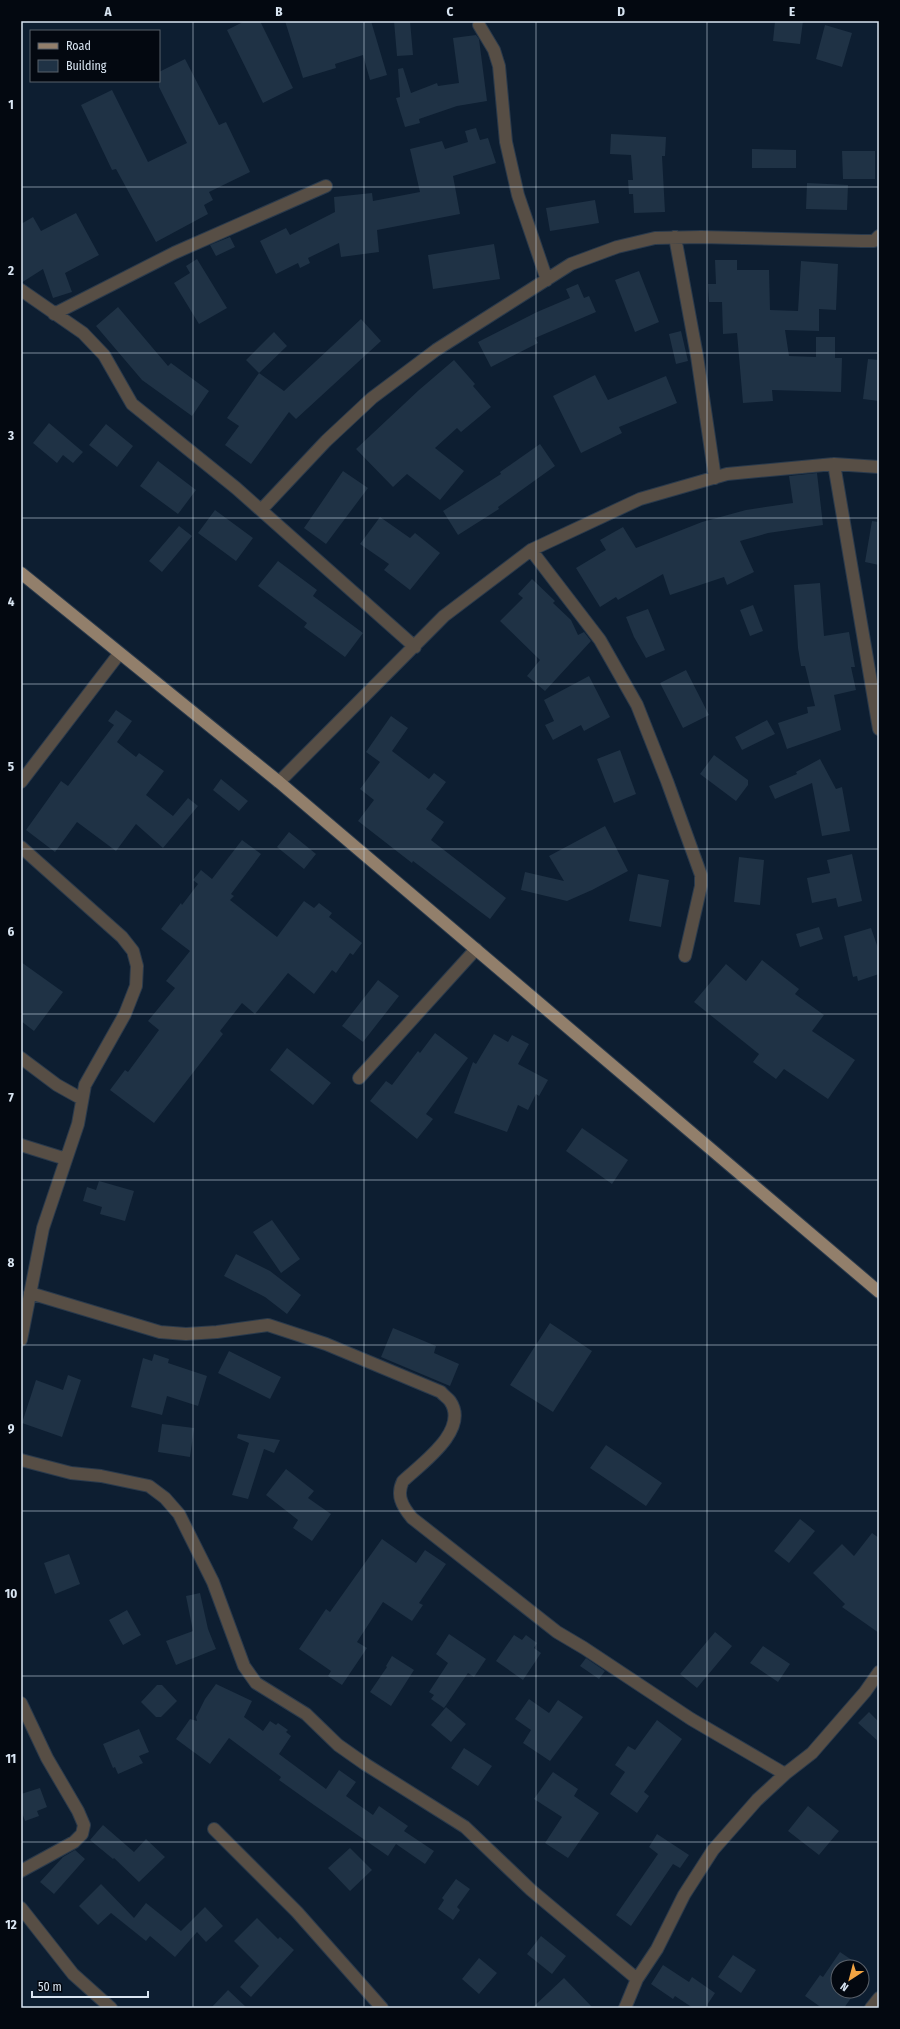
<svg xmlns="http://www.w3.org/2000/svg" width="900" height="2029" font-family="'Fira Sans Condensed',sans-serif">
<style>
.building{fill:#1f3245}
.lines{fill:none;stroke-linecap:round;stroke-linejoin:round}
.minor-casing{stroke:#2a3a4c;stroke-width:14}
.major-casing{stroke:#2a3a4c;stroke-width:14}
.minor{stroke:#574e45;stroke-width:12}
.major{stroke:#927f6b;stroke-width:12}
.grid{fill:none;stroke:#d9e5f2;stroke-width:1;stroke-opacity:0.55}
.neatline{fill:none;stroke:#d9e5f2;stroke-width:1.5}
.grid-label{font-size:13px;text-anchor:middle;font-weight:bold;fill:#d9e5f2}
</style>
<rect width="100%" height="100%" fill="#0d1e31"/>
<!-- building -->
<path class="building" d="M245,21H260L293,88L263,103L227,30Z
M285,21H371L387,75L370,80L363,55L335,64L336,68L303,78Z
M394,21H410L413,55L397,56Z
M775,21H803L800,44L773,41Z
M825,25L852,33L842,67L816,59Z
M476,35L479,39L487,101L457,106L419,119L420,123L405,127L396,98L400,97L398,69L403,68L411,93L437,83L438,86L459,83L453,38Z
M185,59L219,125L226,122L250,172L209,192L213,200L204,205L208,214L156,242L116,169L112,170L81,105L112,90L148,162L187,143L159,87V72Z
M476,128L480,140L488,138L496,163L453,176L460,214L377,230L379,252L341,257L339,243L308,258L310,263L300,268L298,263L276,274L260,241L286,228L290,235L335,212L334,197L372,193L373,201L420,192L410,149L442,141L445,149L468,142L465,131Z
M611,134L666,137L665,156H662L665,212L634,213L633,194H629L628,180H633L631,155L610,154Z
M752,149L796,150V168H752Z
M842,151H875V179H843Z
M807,183L848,185L847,210L806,209Z
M595,200L599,223L550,231L546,208Z
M76,213L99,255L65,273L72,292L53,298L43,269L21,283V224L33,217L41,231Z
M230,237L235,247L216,256L210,245Z
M494,244L500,279L433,289L428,255Z
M197,259L227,308L199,324L174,283L190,273L186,266Z
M715,260H737V270H769L770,310L798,311L801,261L838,264L836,310L819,309V331L785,330L789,356L816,357V337H835V358H842L841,392L772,390L773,401L743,403L737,333L723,334L722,302H709L708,284H716Z
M639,271L659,322L635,332L615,280Z
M578,284L584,298L589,296L596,312L535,338L538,343L491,367L478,342L537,312L570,298L566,289Z
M118,307L168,366L171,363L209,391L192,416L142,380L96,326Z
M361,319L381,341L296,419L289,412L251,464L225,445L239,426L227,418L259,373L284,391Z
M681,331L688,361L676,364L669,334Z
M274,332L287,346L259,373L246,360Z
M868,359L879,360V401L863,399Z
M454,360L475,384L473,386L491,407L461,432L457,428L435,448L464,471L440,500L407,474L393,487L356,449L419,390Z
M595,375L608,400L666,376L677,403L619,427L622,433L581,453L553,396Z
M49,423L83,452L73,463L63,455L57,463L33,443Z
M106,424L133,446L117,467L89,445Z
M540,444L555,466L498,507L499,509L458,535L443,511L501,474L500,472Z
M158,461L196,490L178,514L140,486Z
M343,471L368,488L326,544L304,528Z
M817,473L823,525L768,533L740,541L754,572L727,585L724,577L670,595L663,574L618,600L616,597L600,607L576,568L606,550L600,540L623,527L636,548L702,522L746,510L793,503L789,476Z
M215,510L253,538L236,561L198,533Z
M380,517L410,538L415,533L440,553L410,590L384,570L389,564L360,544Z
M872,521L879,522V565L865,562Z
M179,526L192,536L162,572L149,561Z
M278,561L317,590L313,596L363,633L345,657L304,627L307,623L258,586Z
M532,579L555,601L553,603L571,620L578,635L584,632L591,641L545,691L527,676L540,660L500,621L523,598L518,594Z
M820,583L824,636L849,632L855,667H851L856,690L834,695L841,730L787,749L778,723L808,713L807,707L815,706L805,666H801L798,648L794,585Z
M753,605L763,631L750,636L740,610Z
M648,609L665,650L646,658L634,637L626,617Z
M686,670L709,715L683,728L660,683Z
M589,676L610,717L584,731L581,725L553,740L545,725L554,721L544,700Z
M116,710L132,721L117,742L136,757L139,753L164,771L146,795L173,816L188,798L198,806L163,848L136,824L116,851L77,822L55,852L26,830L61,781L68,786L114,725L108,721Z
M391,716L408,728L392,751L429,779L434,773L446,782L426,809L444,822L431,840L506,898L490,919L413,861L412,863L358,821L374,800L360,789L380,762L366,752Z
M767,720L775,734L742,750L735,737Z
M620,750L636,794L614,803L597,759Z
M714,755L748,780V785L736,801L700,774Z
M820,759L836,789L842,787L850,831L822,836L812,783L775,799L769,786L797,774L796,772Z
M221,779L248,801L239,811L213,790Z
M605,826L628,871L592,890L567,901L521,890L525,872L564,881L549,856Z
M289,832L316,854L304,869L277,847Z
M242,840L261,854L231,894L234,896L230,900L277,937L304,901L314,908L319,903L332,913L329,917L362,943L353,955L350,953L336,973L332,970L314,994L288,973L255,1014L242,1003L220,1031L223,1034L154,1123L110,1090L125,1070L128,1072L159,1030L148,1021L175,988L166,981L190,951L161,929L181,903L182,905L198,884L193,880L201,870L212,879Z
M852,854L862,901L838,907L836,898L812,903L807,878L830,873L827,860Z
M739,857L764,860L760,905L734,902Z
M638,874L669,880L661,927L629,921Z
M819,927L823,939L800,947L796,934Z
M871,928L879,951V974L858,981L857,976L853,977L844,936Z
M762,960L799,989L795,994L824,1015L812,1031L855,1060L828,1099L784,1069L776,1079L753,1062L759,1054L694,1002L726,964L746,981Z
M21,962L63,992L34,1031L21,1021Z
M378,980L399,996L363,1042L342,1026Z
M435,1033L468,1058L426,1114L433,1119L417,1139L370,1101L386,1081L392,1085L418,1051L420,1053Z
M494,1034L508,1042L512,1035L529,1044L518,1064L548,1080L539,1096L536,1094L528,1110L518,1105L507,1132L454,1113L473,1062L476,1064Z
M287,1048L331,1083L313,1105L270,1070Z
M582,1128L628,1160L612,1184L566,1151Z
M99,1181L134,1191L125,1221L100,1214L102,1207L83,1201L87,1187L96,1190Z
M272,1220L300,1259L281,1273L253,1232Z
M236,1254L270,1271L301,1295L287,1314L265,1297L224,1276Z
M550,1323L592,1351L553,1412L510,1385Z
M393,1328L436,1346L434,1353L459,1364L450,1386L381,1357Z
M229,1351L281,1377L270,1399L218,1373Z
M154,1354L169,1359L168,1363L207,1376L198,1406L167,1396L162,1415L131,1407L143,1358L152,1361Z
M68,1375L81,1380L62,1437L22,1423L36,1380L63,1390Z
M162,1424L194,1428L190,1457L158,1452Z
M238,1434L280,1440L274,1453L264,1449L248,1499L232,1495L249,1443L237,1438Z
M606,1445L662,1483L646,1506L590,1468Z
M286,1469L314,1491L308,1498L331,1514L312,1541L293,1528L298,1520L266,1495Z
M800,1519L815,1531L789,1563L774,1551Z
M872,1533L879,1538V1633L842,1607L845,1604L813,1573L842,1544L854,1556Z
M382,1539L416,1563L425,1550L446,1564L419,1603L423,1605L412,1621L383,1602L357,1642L367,1648L342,1685L328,1676L331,1671L299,1649L326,1609L330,1612Z
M69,1554L80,1584L55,1594L44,1563Z
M200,1593L208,1629L216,1649L176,1665L166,1641L193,1631L186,1596Z
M127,1610L141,1635L123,1645L109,1620Z
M715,1632L732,1646L697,1688L680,1674Z
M449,1634L486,1659L474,1677L468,1673L444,1708L431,1699L434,1695L429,1692L448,1663L436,1654Z
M514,1635L522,1640L526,1635L537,1643L534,1648L541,1653L523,1680L496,1661Z
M763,1646L790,1664L778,1682L750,1663Z
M392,1656L414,1670L391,1706L370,1692L387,1667L386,1666Z
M586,1658L605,1671L599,1679L580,1666Z
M216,1684L252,1701L244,1717L263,1731L270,1721L276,1725L278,1723L288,1730L286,1732L291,1736L279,1754L326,1789L339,1770L356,1782L346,1796L373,1815L379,1806L408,1826L404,1831L434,1851L425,1864L396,1844L388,1856L314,1805L279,1780L281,1777L229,1738L210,1764L176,1739L190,1719L197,1721L196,1717L205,1699Z
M157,1685H162L177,1701L161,1717H156L141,1702Z
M529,1699L549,1713L558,1700L583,1717L550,1761L523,1743L531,1730L515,1719Z
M446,1707L466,1724L451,1742L431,1725Z
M869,1712L879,1722V1742L858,1723Z
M657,1720L682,1739L644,1792L649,1796L637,1813L610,1794L625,1772L615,1765L628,1746L635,1750Z
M139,1729L149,1752L139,1756L143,1763L118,1774L115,1767L113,1768L103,1744Z
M464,1748L492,1766L478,1786L451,1768Z
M553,1772L578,1789L574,1796L599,1813L568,1858L545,1843L562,1817L534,1799Z
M40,1788L47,1807L37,1811L39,1816L25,1821L21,1810V1794Z
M808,1806L839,1831L819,1855L788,1831Z
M103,1825L134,1852L146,1839L165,1857L139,1882L114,1858L113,1859L90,1840Z
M657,1834L689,1855L680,1868L673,1864L631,1926L616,1915L658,1854L649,1847Z
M350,1848L372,1870L350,1891L328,1868Z
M75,1850L85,1859L54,1894L40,1882L63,1857Z
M456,1879L470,1889L457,1907L460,1910L453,1920L438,1909L444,1900L442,1898Z
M101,1884L134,1918L146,1903L181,1931L205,1907L223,1926L206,1942L197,1932L175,1957L150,1936L146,1941L111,1913L98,1925L79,1906Z
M257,1918L278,1939L280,1937L294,1950L251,1997L240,1987L259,1966L234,1941Z
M541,1936L566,1956L552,1974L527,1954Z
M840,1952L862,1967H838V1991H856L844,2008H822L805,1996L820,1975L823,1977Z
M733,1955L756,1970L741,1993L718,1977Z
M479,1958L497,1973L479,1994L462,1979Z
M663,1965L689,1982L692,1977L715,1993L705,2008H693L675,1996L673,1999L651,1984Z
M564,1978L593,2008H532Z
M228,1990L247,2008H211Z"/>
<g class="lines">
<!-- minor casing -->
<g class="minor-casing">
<path id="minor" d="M479,25L494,50L499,66L506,142L518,195L547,280
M675,237L697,356L715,478
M21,290L83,333L104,355L132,404L236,488L415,647
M54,314L174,253L326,186
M834,464L879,729
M261,510L326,441L372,398L436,350L571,264L617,247L655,238L701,237L862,241H874L879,236
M531,550L600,640L637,705L667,781L701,875V886L685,956
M21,782L119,654
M279,782L444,616L531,550L640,499L727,474L834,464L879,467
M21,847L122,937L133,951L137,966L136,986L125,1014L85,1085L78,1124L43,1228L21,1340
M21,1058L57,1085L82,1099
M359,1078L476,949
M21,1145L66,1159
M30,1293L160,1332L186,1334L217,1332L268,1325L326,1344L441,1392C443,1395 448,1398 450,1401C470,1430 421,1464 403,1481C396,1495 402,1506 412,1518L557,1632L584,1648L691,1719L785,1774
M21,1460L71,1473L101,1476L149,1486L165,1498L179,1514L213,1582L244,1666L256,1683L306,1714L338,1745L365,1764L465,1827L531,1890L637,1979
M21,1703L47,1758L78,1811L84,1825L82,1834L74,1842L21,1871
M214,1829L297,1912L382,2008
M21,1908L73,1974L111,2008
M625,2008L637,1979L657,1949L684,1895L713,1850L757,1800L785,1774L812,1753L865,1692L879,1672
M871,2008L879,1998"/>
</g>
<!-- major casing -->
<g class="major-casing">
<path id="major" d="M21,573L279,782L879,1292"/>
</g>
<!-- minor -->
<use href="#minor" class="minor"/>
<!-- major -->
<use href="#major" class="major"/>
</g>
<!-- grid -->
<path class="grid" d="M193,21V2008M364,21V2008M536,21V2008M707,21V2008M21,187H879M21,353H879M21,518H879M21,684H879M21,849H879M21,1014H879M21,1180H879M21,1345H879M21,1511H879M21,1676H879M21,1842H879"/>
<!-- border -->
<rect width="900" height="2029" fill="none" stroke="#030810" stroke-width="44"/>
<!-- legend -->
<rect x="30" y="30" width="130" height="52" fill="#030810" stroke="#59606a"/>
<rect x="38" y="43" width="20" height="6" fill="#927f6b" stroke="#59606a"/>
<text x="66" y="50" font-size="12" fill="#d9e5f2">Road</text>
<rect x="38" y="60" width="20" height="12" fill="#1f3245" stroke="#59606a"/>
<text x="66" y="70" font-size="12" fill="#d9e5f2">Building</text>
<!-- north arrow -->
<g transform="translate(850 1979) rotate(216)"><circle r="19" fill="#030810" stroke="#59606a"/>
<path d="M0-3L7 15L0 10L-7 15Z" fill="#f3a442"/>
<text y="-6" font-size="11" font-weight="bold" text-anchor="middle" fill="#d9e5f2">N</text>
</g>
<!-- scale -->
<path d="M32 1991v6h116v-6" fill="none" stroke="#d9e5f2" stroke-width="2"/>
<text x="38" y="1991" font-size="12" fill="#d9e5f2" stroke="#030810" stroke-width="3" paint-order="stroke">50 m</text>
<rect x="22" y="22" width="856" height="1985" class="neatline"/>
<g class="grid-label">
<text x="108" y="16">A</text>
<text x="279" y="16">B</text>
<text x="450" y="16">C</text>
<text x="621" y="16">D</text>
<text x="792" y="16">E</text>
<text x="11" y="109">1</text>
<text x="11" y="275">2</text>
<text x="11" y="440">3</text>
<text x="11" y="606">4</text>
<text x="11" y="771">5</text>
<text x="11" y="936">6</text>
<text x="11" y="1102">7</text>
<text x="11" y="1267">8</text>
<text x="11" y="1433">9</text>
<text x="11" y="1598">10</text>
<text x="11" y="1763">11</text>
<text x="11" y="1929">12</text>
</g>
</svg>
